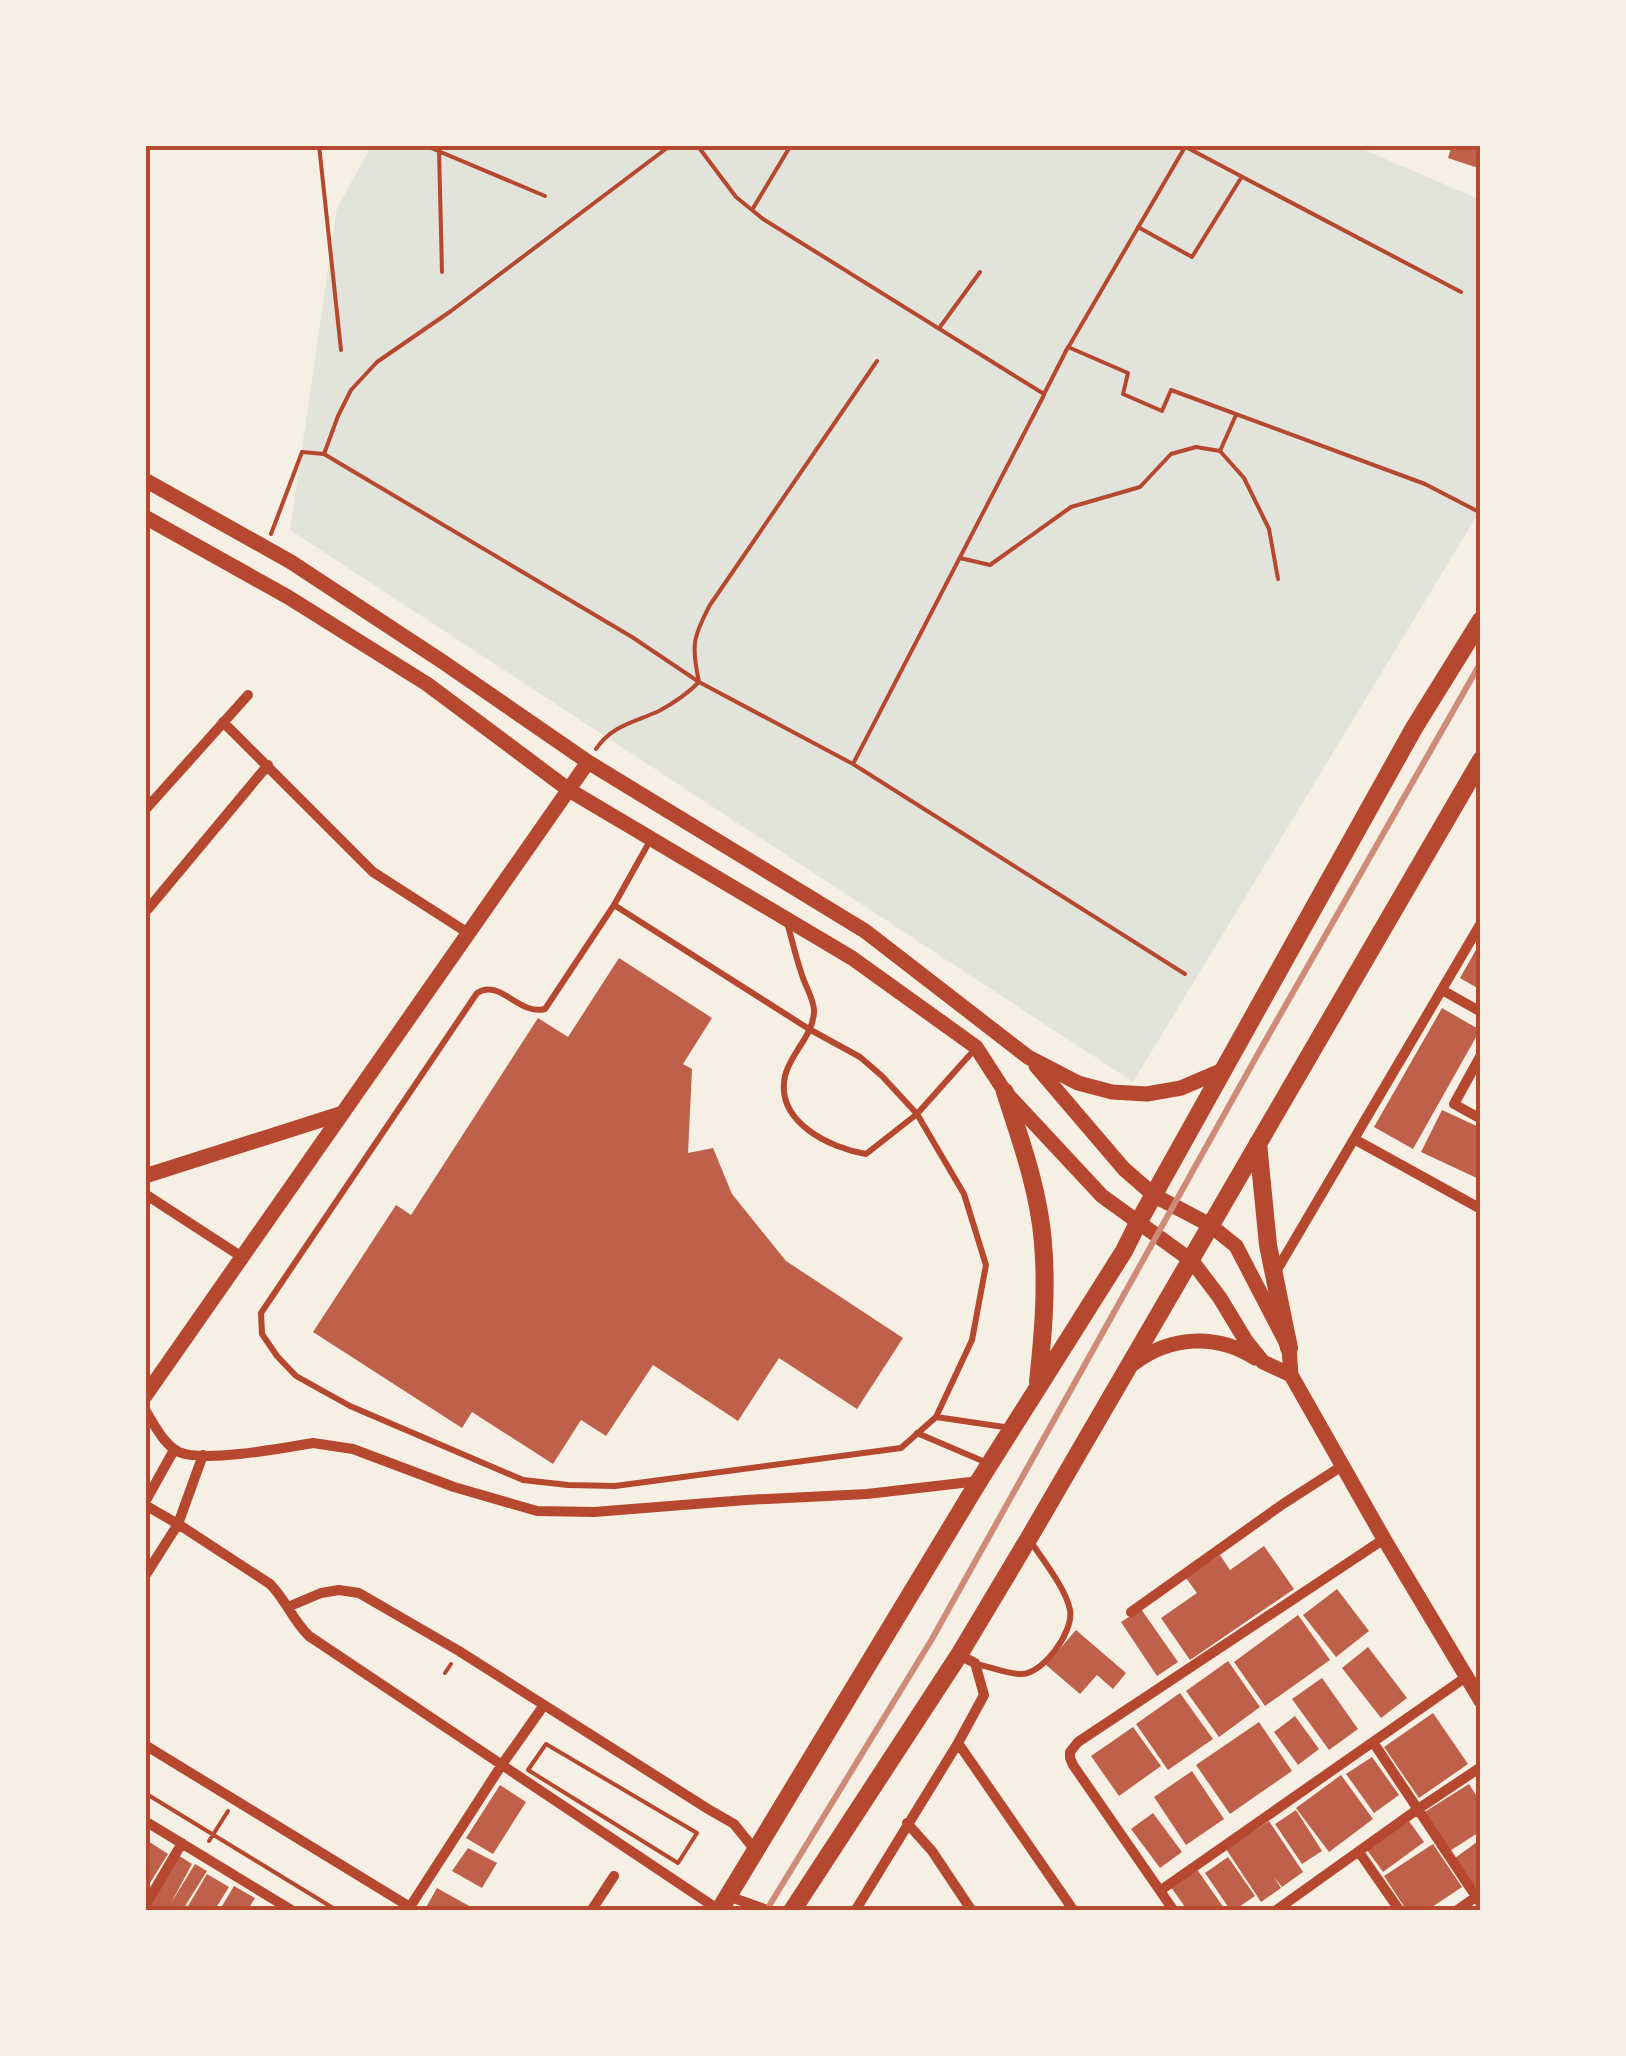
<svg xmlns="http://www.w3.org/2000/svg" width="1626" height="2056" font-family="'Archivo Narrow',sans-serif">
<style>
.green{fill:#e2e4dc}
.building{fill:#bf614a}
.lines{fill:none;stroke-linecap:round;stroke-linejoin:round}
.path{stroke:#b5482f;stroke-width:4}
.service{stroke:#b5482f;stroke-width:6}
.minor{stroke:#b5482f;stroke-width:10}
.tertiary{stroke:#b5482f;stroke-width:15}
.secondary{stroke:#b5482f;stroke-width:18}
.rail{stroke:#cf8b77;stroke-width:6}
.neatline{fill:none;stroke:#b5482f;stroke-width:4}
</style>
<rect width="100%" height="100%" fill="#f6efe4"/>
<!-- green -->
<path class="green" d="M372,145H1353L1481,200V509L1133,1082L290,530L337,208Z"/>
<!-- building -->
<path class="building" d="M1452,145H1481V169L1448,158Z
M1481,941V990L1460,978Z
M619,958L712,1018L683,1064L692,1069L688,1153L713,1148L732,1194L786,1261L903,1338L857,1409L779,1358L738,1421L653,1365L606,1436L581,1420L553,1464L472,1412L462,1428L313,1332L396,1205L411,1215L538,1018L568,1037Z
M1442,1008L1480,1030L1413,1149L1374,1127Z
M1442,1110L1481,1128V1180L1421,1152Z
M1264,1546L1294,1589L1190,1660L1161,1618L1197,1593L1186,1578L1220,1555L1230,1570Z
M1337,1589L1369,1631L1336,1657L1303,1615Z
M1141,1609L1178,1662L1157,1676L1121,1622Z
M1298,1615L1330,1660L1265,1706L1234,1662Z
M1076,1630L1126,1673L1113,1689L1097,1675L1080,1694L1046,1665Z
M1368,1647L1407,1698L1381,1718L1342,1668Z
M1228,1661L1260,1707L1219,1737L1186,1691Z
M1322,1678L1358,1729L1329,1750L1292,1699Z
M1180,1693L1213,1739L1168,1770L1136,1724Z
M1433,1713L1468,1764L1419,1798L1384,1747Z
M1295,1716L1319,1749L1298,1765L1274,1732Z
M1259,1722L1292,1771L1230,1814L1196,1765Z
M1133,1727L1161,1766L1119,1796L1091,1756Z
M1372,1757L1399,1795L1374,1813L1346,1774Z
M1192,1771L1224,1819L1186,1845L1154,1797Z
M1341,1775L1373,1819L1329,1852L1296,1808Z
M1469,1784L1481,1803V1831L1448,1852L1423,1813Z
M500,1785L526,1802L493,1854L466,1838Z
M1296,1810L1322,1851L1302,1864L1275,1824Z
M1153,1813L1182,1852L1160,1868L1131,1829Z
M1269,1821L1303,1872L1282,1887L1274,1877L1281,1888L1261,1902L1226,1849Z
M1409,1821L1424,1842L1383,1872L1367,1850Z
M145,1839L168,1854L145,1891Z
M1481,1839V1882L1475,1887L1455,1858Z
M1433,1844L1462,1887L1426,1911H1407L1384,1876Z
M468,1848L497,1863L482,1888L452,1871Z
M178,1855L192,1864L171,1903L195,1864L207,1871L182,1911H151L147,1909Z
M1228,1857L1255,1896L1233,1911H1231L1205,1873Z
M1196,1868L1226,1911H1188L1170,1886Z
M207,1874L229,1887L214,1911H185Z
M234,1886L255,1898L247,1911H219Z
M437,1888L478,1911H424Z"/>
<g class="lines">
<!-- path -->
<path class="path" d="M319,145L341,350
M424,145L545,196
M697,145L736,197L763,219L1044,394L1068,347L1128,373L1123,394L1162,411L1171,390L1425,484L1481,513
M1182,145L1461,292
M439,150L442,272
M752,210L791,145
M1138,227L1192,257L1241,178
M940,327L980,272
M1069,346L1185,147
M1220,451L1236,415
M324,454L338,416L351,390L377,362L451,311L671,145
M271,534L302,452L324,454L632,637L699,682L853,764L1185,974
M960,558L990,565L1071,507L1140,487L1171,454L1196,447L1220,451L1244,478L1269,529L1278,579
M699,682C691,645 693,637 710,605L877,361
M596,749C612,725 635,722 659,711C674,703 687,694 699,682
M853,764L1044,395
M445,1673L451,1664
M546,1744L697,1833L678,1863L528,1770Z
M145,1793L338,1911
M209,1841L228,1811"/>
<!-- service -->
<path class="service" d="M614,905L809,1029L860,1057L882,1076L917,1114L964,1194L986,1265L972,1340L936,1417L901,1448L615,1486L568,1485L523,1480L350,1406L296,1376L277,1356L262,1334L261,1313L477,993C500,978 519,1016 545,1009L614,905L651,839
M787,922C792,940 796,958 802,975C805,986 815,1001 814,1012C813,1036 790,1054 785,1076C775,1122 830,1148 866,1154L917,1114L975,1049
M936,1417L1011,1428
M917,1433L985,1462
M976,1664C988,1666 1010,1675 1022,1674C1044,1673 1074,1631 1070,1610C1066,1589 1043,1560 1031,1542"/>
<!-- minor -->
<path class="minor" d="M223,722L373,872L468,933
M145,810L248,695
M148,909L268,765
M1442,990L1481,1012
M1481,1055L1454,1104L1481,1119
M1354,1139L1481,1209
M145,1194L242,1257
M1274,1275L1481,923
M145,1410C154,1424 164,1445 179,1452C204,1463 284,1448 313,1443L353,1449L454,1487L537,1511L594,1512L746,1500L867,1494L979,1481
M145,1502L174,1450
M145,1505L178,1524L270,1584C286,1600 293,1621 309,1636L719,1910
M145,1576L178,1524L203,1455
M288,1607L321,1593L339,1590L359,1593L459,1651L708,1809L734,1824L755,1850
M1131,1612L1283,1504L1342,1466
M1373,1742L1481,1904
M958,1743L1074,1911
M145,1745L410,1907
M145,1821L293,1911
M907,1823L932,1851L972,1911
M1359,1852L1400,1911
M1161,1890L1466,1677
M728,1896L770,1911
M145,1906L182,1843
M408,1910L501,1766L544,1705
M591,1911L614,1876
M855,1911L958,1743L984,1695L975,1663L959,1655
M1174,1911L1073,1765L1070,1758V1752L1078,1742L1384,1539
M1275,1911L1418,1809L1481,1767
M1456,1911L1480,1894"/>
<!-- tertiary -->
<path class="tertiary" d="M145,480L291,562L443,662L588,762L865,931L1028,1057L1078,1083L1112,1092L1147,1094L1181,1088L1223,1070
M145,517L288,597L427,684L569,790L852,958L976,1047L1005,1092L1102,1196L1192,1261L1220,1298L1246,1341L1263,1362L1291,1375
M1036,1066L1124,1169L1155,1196L1210,1225L1236,1246L1289,1348L1291,1375L1384,1539L1481,1701
M145,1176L343,1113
M1133,1364C1170,1336 1216,1333 1255,1358
M145,1396L588,762"/>
<!-- secondary -->
<path class="secondary" d="M1005,1092C1021,1141 1039,1191 1043,1243C1047,1290 1043,1335 1038,1382
M1258,1143L1268,1245L1289,1348
M719,1911L979,1481L1124,1251L1138,1223L1414,728L1481,620
M792,1911L959,1655L1029,1538L1481,760"/>
<!-- rail -->
<path class="rail" d="M766,1911L932,1639L1259,1052L1481,662"/>
</g>
<!-- border -->
<rect width="1626" height="2056" fill="none" stroke="#f6efe4" stroke-width="295"/>
<rect x="148" y="148" width="1330" height="1760" class="neatline"/>
</svg>
